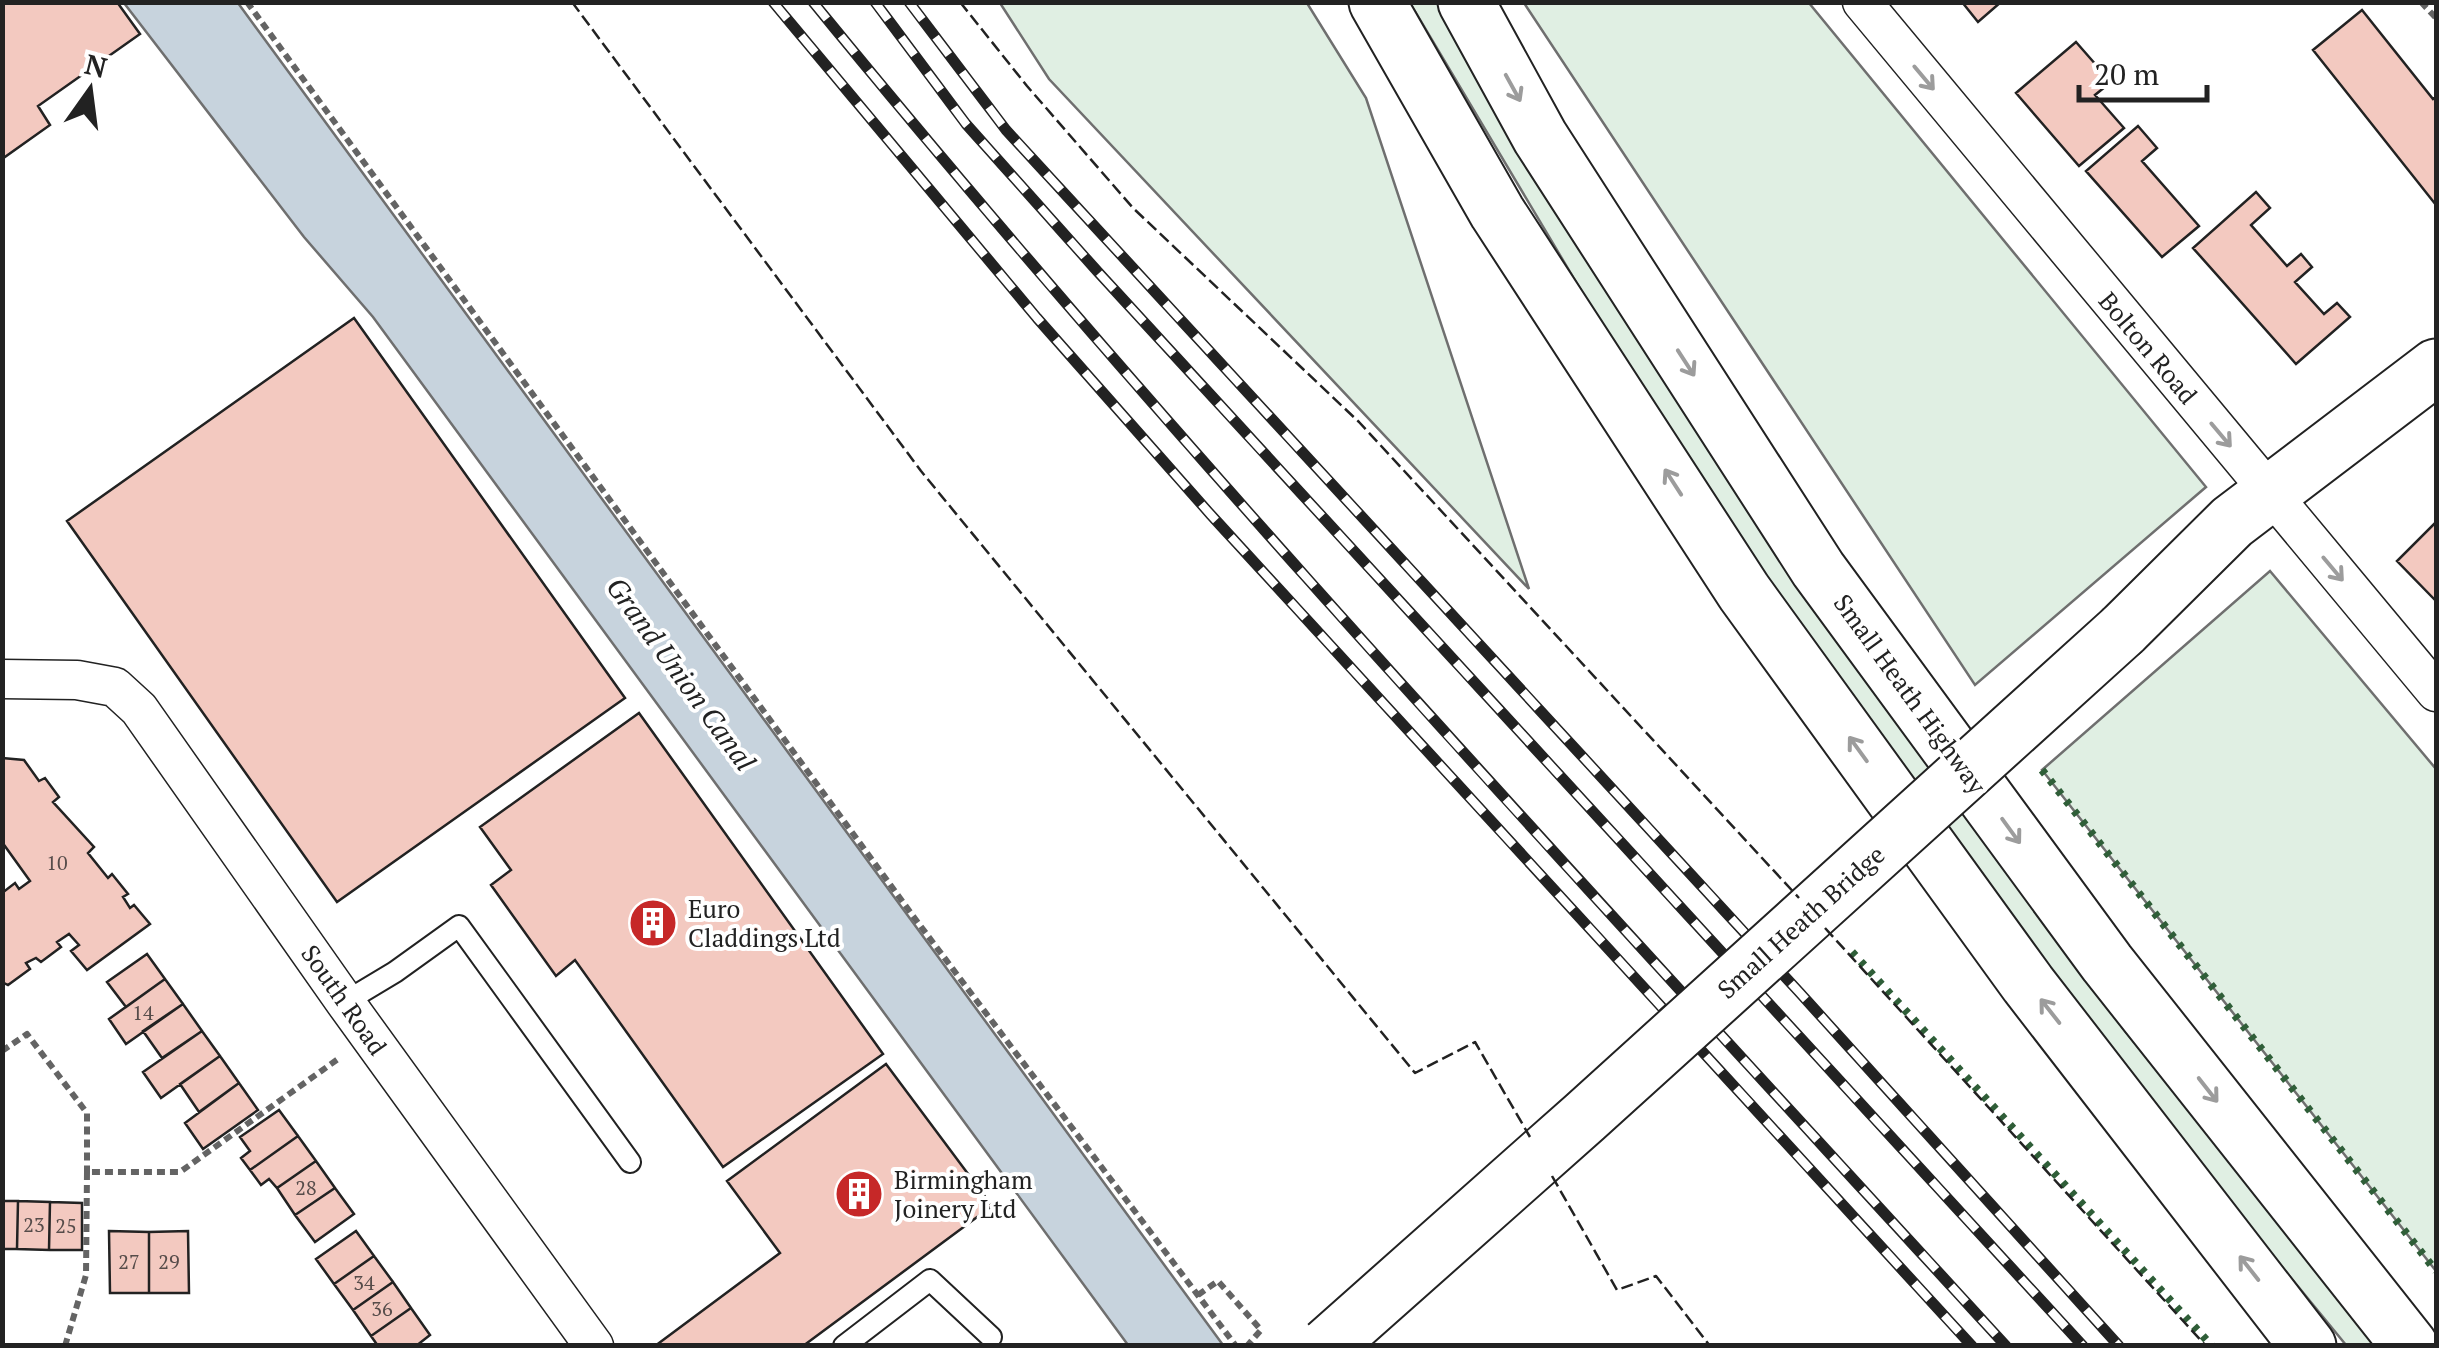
<svg xmlns="http://www.w3.org/2000/svg" width="2439" height="1348" font-family="'PT Serif',serif">
<style>
.green{fill:#e0efe3;stroke:#6f6f6f;stroke-width:2.5}
.water{fill:#c7d3dd;stroke:#6f6f6f;stroke-width:2.5}
.building{fill:#f3c9c0;stroke:#222;stroke-width:2.5}
.lines{fill:none;stroke-linecap:round;stroke-linejoin:round}
.lane-casing{stroke:#222;stroke-width:24}
.street-casing{stroke:#222;stroke-width:41}
.secondary-casing{stroke:#222;stroke-width:59}
.highway-casing{stroke:#222;stroke-width:59}
.path{stroke:#646464;stroke-width:6;stroke-dasharray:8 5;stroke-linecap:butt}
.lane{stroke:#fff;stroke-width:20}
.street{stroke:#fff;stroke-width:38}
.secondary{stroke:#fff;stroke-width:55}
.highway{stroke:#fff;stroke-width:55}
.rail-casing{stroke:#222;stroke-width:11}
.rail{stroke:#fff;stroke-width:8;stroke-dasharray:22;stroke-linecap:butt}
.secondary-bridge-casing{stroke:#222;stroke-width:59;stroke-linecap:butt}
.secondary-bridge{stroke:#fff;stroke-width:55}
.hedge{stroke:#2f5e38;stroke-width:8;stroke-dasharray:5 8;stroke-linecap:butt}
.fence{stroke:#222;stroke-width:2.5;stroke-dasharray:12 5;stroke-linecap:butt}
.oneway{stroke:#9c9c9c}
.labels{text-anchor:middle;stroke-width:8;stroke-linejoin:round;paint-order:stroke}
.number-label{font-size:20px;fill:#564c4a}
.street-label{font-size:25px;fill:#222;stroke:#fff}
.poi-label{font-size:25px;fill:#222;stroke:#fff;text-anchor:start}
.water-label{font-size:28px;font-style:italic;fill:#222;stroke:#fff}
</style>
<rect width="100%" height="100%" fill="#fff"/>
<!-- green -->
<path class="green" d="M1000,3H1307L1366,98L1529,589L1049,79Z
M1410,3H1444L1842,643L2125,1031L2381,1345H2346L1959,873L1708,504Z
M1524,3H1809L2206,487L1975,685Z
M2270,571L2436,769V1271L2042,770Z"/>
<!-- water -->
<path class="water" d="M124,3H238L1223,1345H1128L373,317L304,237Z"/>
<!-- building -->
<path class="building" d="M2,2H117L140,34L38,106L50,125L2,159Z
M1962,2H2001L1978,22Z
M2362,10L2433,99L2436,97V205L2313,50Z
M2076,42L2111,82L2095,95L2124,128L2079,166L2016,93Z
M2138,126L2157,148L2142,161L2199,226L2162,257L2086,171Z
M2256,192L2270,208L2251,225L2287,266L2301,254L2312,267L2295,282L2324,314L2337,303L2350,317L2296,364L2193,248Z
M354,318L625,698L337,902L67,521Z
M2436,522V601L2397,561Z
M639,713L883,1054L723,1167L575,960L556,976L491,885L511,870L480,827Z
M2,758L24,760L39,781L45,778L59,797L53,802L94,847L88,853L108,878L112,874L128,894L123,897L130,908L134,905L150,924L87,970L71,951L79,945L69,934L57,942L61,947L41,962L36,958L26,963L30,969L8,985L2,982V893L15,883L19,889L30,881L2,842Z
M147,954L165,979L126,1007L107,982Z
M165,979L183,1004L126,1044L109,1019Z
M183,1004L202,1031L162,1058L143,1031Z
M202,1031L220,1056L161,1098L143,1072Z
M220,1056L239,1083L199,1112L180,1084Z
M886,1064L992,1206L803,1346H655L780,1253L727,1181Z
M239,1083L258,1110L203,1149L185,1123Z
M279,1110L298,1136L250,1170L241,1158L250,1151L240,1137Z
M298,1136L316,1161L277,1188L269,1179L261,1185L250,1170Z
M316,1161L335,1188L295,1215L277,1188Z
M335,1188L354,1214L315,1242L295,1215Z
M2,1201H18L17,1249H2Z
M18,1201L50,1202L49,1250L17,1249Z
M50,1202L82,1203V1250H49Z
M109,1231L149,1232V1293H110Z
M188,1231L189,1293H149V1232Z
M356,1231L374,1256L334,1284L316,1259Z
M374,1256L393,1282L353,1310L334,1284Z
M393,1282L411,1308L371,1336L353,1310Z
M411,1308L430,1335L416,1346H378L371,1336Z"/>
<g class="lines">
<!-- lane casing -->
<g class="lane-casing">
<path id="lane" d="M345,1002L395,972L459,926L630,1162
M844,1346L930,1280L991,1337"/>
</g>
<!-- street casing -->
<g class="street-casing">
<path id="street" d="M1862,2L2436,692
M2,679L77,680L115,687L139,709L345,1002L594,1346"/>
</g>
<!-- secondary casing -->
<g class="secondary-casing">
<path id="secondary" d="M2123,630L2232,522L2436,367"/>
</g>
<!-- highway casing -->
<g class="highway-casing">
<path id="highway" d="M1377,2L1497,212L1744,592L2028,984L2308,1346
M1466,2L1540,137L1818,569L2107,963L2410,1346"/>
</g>
<!-- path -->
<path class="path" d="M247,2L913,916L1236,1346
M2421,2L2436,18
M2,1051L27,1034L87,1113V1172
M1198,1295L1218,1281L1261,1330L1247,1346
M65,1346L86,1275L87,1172H180L338,1059"/>
<!-- lane -->
<use href="#lane" class="lane"/>
<!-- street -->
<use href="#street" class="street"/>
<!-- secondary -->
<use href="#secondary" class="secondary"/>
<!-- highway -->
<use href="#highway" class="highway"/>
<!-- rail casing -->
<g class="rail-casing">
<path id="rail" d="M773,2L1037,318L1211,515L1972,1346
M813,2C1192,466 1602,904 2006,1346
M875,2L966,124L1098,272L2083,1346
M909,2L1006,130L1800,993L2119,1346"/>
</g>
<!-- rail -->
<use href="#rail" class="rail"/>
<!-- secondary-bridge casing -->
<g class="secondary-bridge-casing">
<path id="secondary-bridge" d="M1327,1346L1585,1117L2123,630"/>
</g>
<!-- secondary-bridge -->
<use href="#secondary-bridge" class="secondary-bridge"/>
<!-- hedge -->
<path class="hedge" d="M2042,770L2436,1271
M1852,952L2212,1346"/>
<!-- fence -->
<path class="fence" d="M572,2L921,471L1415,1073L1475,1042L1530,1137
M960,2L1027,86L1133,208L1359,422L1799,898
M1825,928L2206,1346
M1552,1176L1617,1290L1656,1276L1710,1346"/>
</g>
<!-- one-way arrows -->
<defs><path id="oneway-shaft" d="M-6 0H5M1.5-3L5.5 0L1.5 3" fill="none" stroke-width="1.6" stroke-linecap="round" stroke-linejoin="round" transform="scale(2.5)"/></defs>
<g class="oneway">
<use href="#oneway-shaft" transform="translate(1924 78) rotate(50)"/>
<use href="#oneway-shaft" transform="translate(1513 88) rotate(61)"/>
<use href="#oneway-shaft" transform="translate(1686 363) rotate(57)"/>
<use href="#oneway-shaft" transform="translate(2221 435) rotate(50)"/>
<use href="#oneway-shaft" transform="translate(1673 482) rotate(-123)"/>
<use href="#oneway-shaft" transform="translate(2333 569) rotate(50)"/>
<use href="#oneway-shaft" transform="translate(1858 749) rotate(-126)"/>
<use href="#oneway-shaft" transform="translate(2011 831) rotate(54)"/>
<use href="#oneway-shaft" transform="translate(2050 1011) rotate(-128)"/>
<use href="#oneway-shaft" transform="translate(2208 1090) rotate(52)"/>
<use href="#oneway-shaft" transform="translate(2249 1268) rotate(-128)"/>
</g>
<!-- icons -->
<defs>
<g id="building-disc" transform="scale(2.5)"><circle r="9.5" fill="#c62828" stroke="#fff"/><path d="M-4-6H4V6H1V3H-1V6H-4ZM-2.5-4.3h1.7v1.8h-1.7ZM.8-4.3h1.7v1.8H.8ZM-2.5-1h1.7V.8h-1.7ZM.8-1h1.7V.8H.8Z" fill="#fff"/></g>
</defs>
<g fill-rule="evenodd">
<use href="#building-disc" x="653" y="923"/>
<use href="#building-disc" x="859" y="1194"/>
</g>
<g class="labels">
<!-- number labels -->
<g class="number-label">
<text x="57" y="870">10</text>
<text x="143" y="1020">14</text>
<text x="306" y="1195">28</text>
<text x="34" y="1232">23</text>
<text x="66" y="1233">25</text>
<text x="129" y="1269">27</text>
<text x="169" y="1269">29</text>
<text x="364" y="1290">34</text>
<text x="382" y="1316">36</text>
</g>
<!-- street labels -->
<g class="street-label">
<text transform="translate(2148 348) rotate(50)" y="9">Bolton Road</text>
<text transform="translate(1910 694) rotate(54)" y="9">Small Heath Highway</text>
<text transform="translate(1801 922) rotate(-42)" y="9">Small Heath Bridge</text>
<text transform="translate(344 1000) rotate(55)" y="9">South Road</text>
</g>
<!-- poi labels -->
<g class="poi-label">
<text x="688" y="918">Euro<tspan x="688" dy="29">Claddings Ltd</tspan></text>
<text x="894" y="1189">Birmingham<tspan x="894" dy="29">Joinery Ltd</tspan></text>
</g>
<!-- water labels -->
<g class="water-label">
<text transform="translate(681 674) rotate(54)" y="10">Grand Union Canal</text>
</g>
</g>
<!-- border -->
<rect width="2439" height="1348" fill="none" stroke="#222222" stroke-width="10"/>
<!-- north arrow -->
<g transform="translate(90 90) rotate(14)" stroke="#ffffff" stroke-width="8" paint-order="stroke">
<path d="M0-8L18 38L0 25L-18 38Z" fill="#222222"/>
<text y="-15" font-size="28" font-weight="bold" text-anchor="middle" fill="#222222">N</text>
</g>
<!-- scale -->
<path d="M2079 85v15h128v-15" fill="none" stroke="#222222" stroke-width="5"/>
<text x="2094" y="85" font-size="30" fill="#222222" stroke="#ffffff" stroke-width="8" paint-order="stroke">20 m</text>
</svg>
